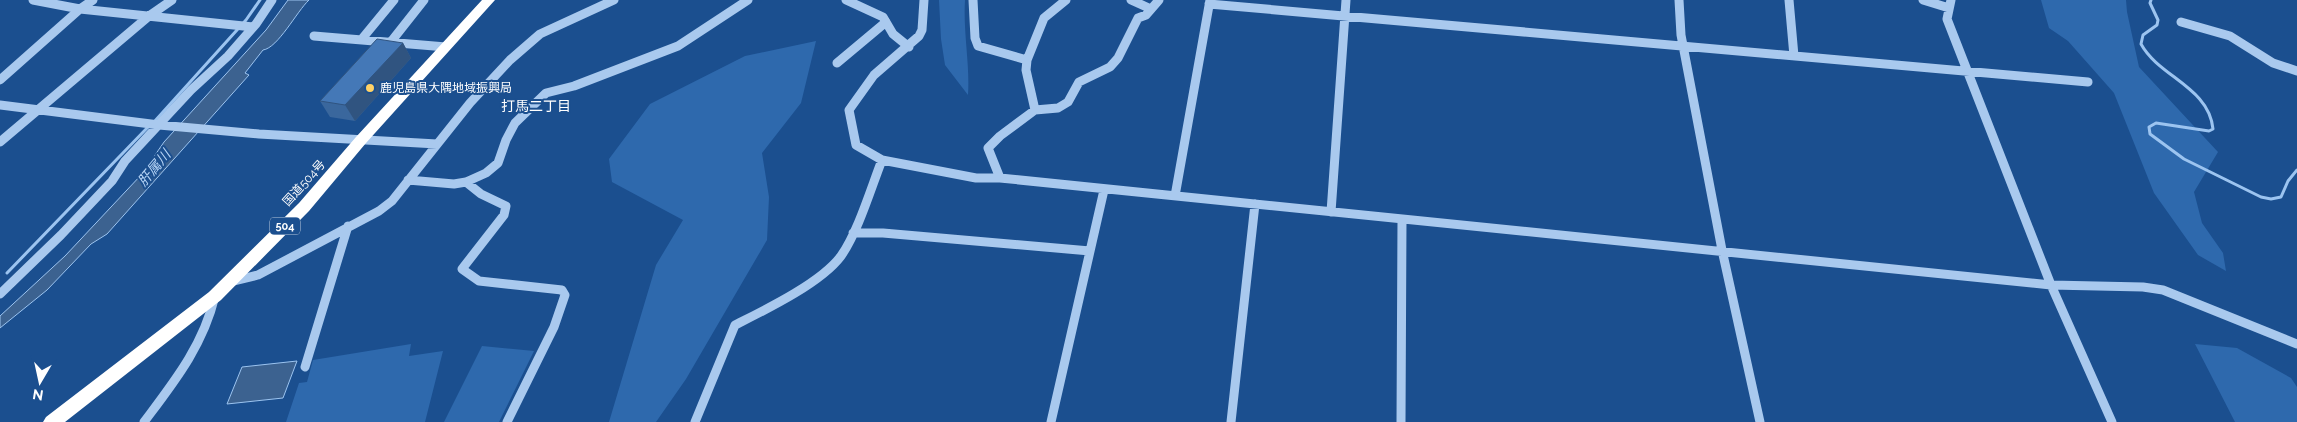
<svg xmlns="http://www.w3.org/2000/svg" width="2297" height="422" font-family="Raleway,'Noto Sans JP',sans-serif">
<style>
.green{fill:#2e69ad}
.water{fill:#3c6290;stroke:#9cc4f0}
.lines{fill:none;stroke-linecap:round;stroke-linejoin:round}
.stream{stroke:#9cc4f0;stroke-width:3}
.minor{stroke:#a9c9ee;stroke-width:9}
.highway{fill:#fff;fill-rule:evenodd}
.wall{fill:#3a679d}
.shaded-wall{fill:#305480}
.building{fill:#4478b7;stroke:#305480}
.poi-dot{fill:#ffd166;stroke:#1b4f8f;stroke-width:2}
.labels{text-anchor:middle;stroke-width:4;stroke-linejoin:round;paint-order:stroke}
.shield{fill:#1b4f8f;stroke:#bbcadd;stroke-width:1}
.shield-label{font-size:11px;font-weight:bold;fill:#fff}
.poi-label{font-size:12px;fill:#fff;stroke:#1b4f8f;text-anchor:start}
.street-label{font-size:12px;fill:#fff;stroke:#1b4f8f}
.neighbourhood-label{font-size:14px;fill:#fff;stroke:#1b4f8f}
.water-label{font-size:14px;font-style:italic;fill:#b5d3f5;stroke:#1b4f8f}
</style>
<rect width="100%" height="100%" fill="#1b4f8f"/>
<!-- green -->
<path class="green" d="M939,0H965C963,33 970,63 968,95L945,65L941,39Z
M2041,0H2126L2127,12L2139,67L2218,152L2194,192L2202,223L2223,253L2226,271L2198,255L2154,193L2114,93L2068,41L2049,28Z
M816,41L801,103L762,153L769,197L767,240L686,379L656,422H609L656,265L683,220L612,182L609,159L650,104L745,56Z
M411,344L409,356L443,351L425,422H286L299,383L307,382L313,360Z
M2195,344L2237,348L2291,378L2297,387V422H2235Z
M482,346L534,351L499,422H444Z"/>
<!-- water -->
<path class="water" d="M288,0H309C297,11 278,48 263,50L245,73L249,75L107,234L91,244L47,290L0,328V316L65,256L142,174L164,142L266,30Z
M297,361L283,398L227,404L242,367Z"/>
<g class="lines">
<!-- stream -->
<path class="stream" d="M2151,0L2150,3L2158,20L2157,25L2143,35L2141,44C2159,77 2209,87 2213,129L2209,131L2156,123L2149,127L2150,134L2184,159L2261,197L2271,199L2281,197L2288,181L2297,170
M154,122L246,20L260,0
M7,273L149,126"/>
<!-- minor -->
<path class="minor" d="M33,0L80,9L253,27
M846,0L883,17L893,34L909,47
M924,0L922,30L919,36L874,75L849,110L856,145L882,160L976,178H1000L2051,285L2143,287L2163,290L2297,344
M973,0L975,38L978,46L1027,60
M1131,0L1151,9
M1679,0L1681,35L1722,250L1760,422
M1789,0L1794,56
M1923,0L1949,8
M1951,0L1947,19L2051,285L2112,422
M1209,4L2088,82
M2181,22L2230,36L2273,63L2297,71
M314,36L446,47
M361,40L394,0
M390,43L424,0
M837,63L886,22
M0,80L80,9L93,0
M0,105L159,125L259,134L437,144
M1035,110L1026,70L1027,60L1044,18L1066,0
M0,142L149,16L172,0
M1000,178L988,148L1000,136L1035,110L1058,108L1068,102L1079,82L1110,67L1118,58L1138,18L1146,15L1159,0
M408,180L454,184L466,182L486,173L498,163L506,140L515,123L546,93L574,86L678,46L748,0
M466,182L481,194L506,206L504,215L462,269L479,281L562,290L565,295L554,327L507,422
M1175,196L1210,0
M1331,212L1346,0
M853,233H883L1090,251
M230,282L258,275L379,211L392,201L470,103L510,60L540,34L614,0
M0,294L61,235L112,181L125,161L191,90L228,56L256,24L272,0
M305,367L348,226
M144,422C174,382 203,346 215,296
M695,422L735,325C765,310 821,283 841,256C858,232 871,188 882,160
M1051,422L1104,190
M1231,422L1255,204
M1401,422L1402,219"/>
<!-- highway -->
<path class="highway" d="M482,0H495L366,143L309,211L221,300L65,422H43L46,417L209,292L299,203L356,137Z"/>
</g>
<!-- wall -->
<path class="wall" d="M403,43L411,58L355,121L330,117L320,101Z"/>
<!-- shaded-wall -->
<path class="shaded-wall" d="M403,43L411,58L355,121L345,105Z"/>
<!-- building -->
<path class="building" d="M377,39L403,43L345,105L320,101Z"/>
<!-- markers -->
<circle class="poi-dot" cx="370" cy="88" r="5"/>
<g class="labels">
<!-- shield labels -->
<rect class="shield" x="270" y="217.5" width="30" height="17" rx="4"/>
<g class="shield-label">
<text x="285" y="230">504</text>
</g>
<!-- poi labels -->
<g class="poi-label">
<text x="380" y="92">鹿児島県大隅地域振興局</text>
</g>
<!-- street labels -->
<g class="street-label">
<text transform="translate(304 183) rotate(-48)" y="4">国道504号</text>
</g>
<!-- neighbourhood labels -->
<g class="neighbourhood-label">
<text x="536" y="111">打馬二丁目</text>
</g>
<!-- water labels -->
<g class="water-label">
<text transform="translate(154 168) rotate(-50)" y="5">肝属川</text>
</g>
</g>
<!-- north arrow -->
<g transform="translate(40 382) rotate(189)" stroke="#1b4f8f" stroke-width="4" paint-order="stroke">
<path d="M0-4L9 19L0 12L-9 19Z" fill="#ffffff"/>
<text y="-8" font-size="14" font-weight="bold" text-anchor="middle" fill="#ffffff">N</text>
</g>
</svg>
